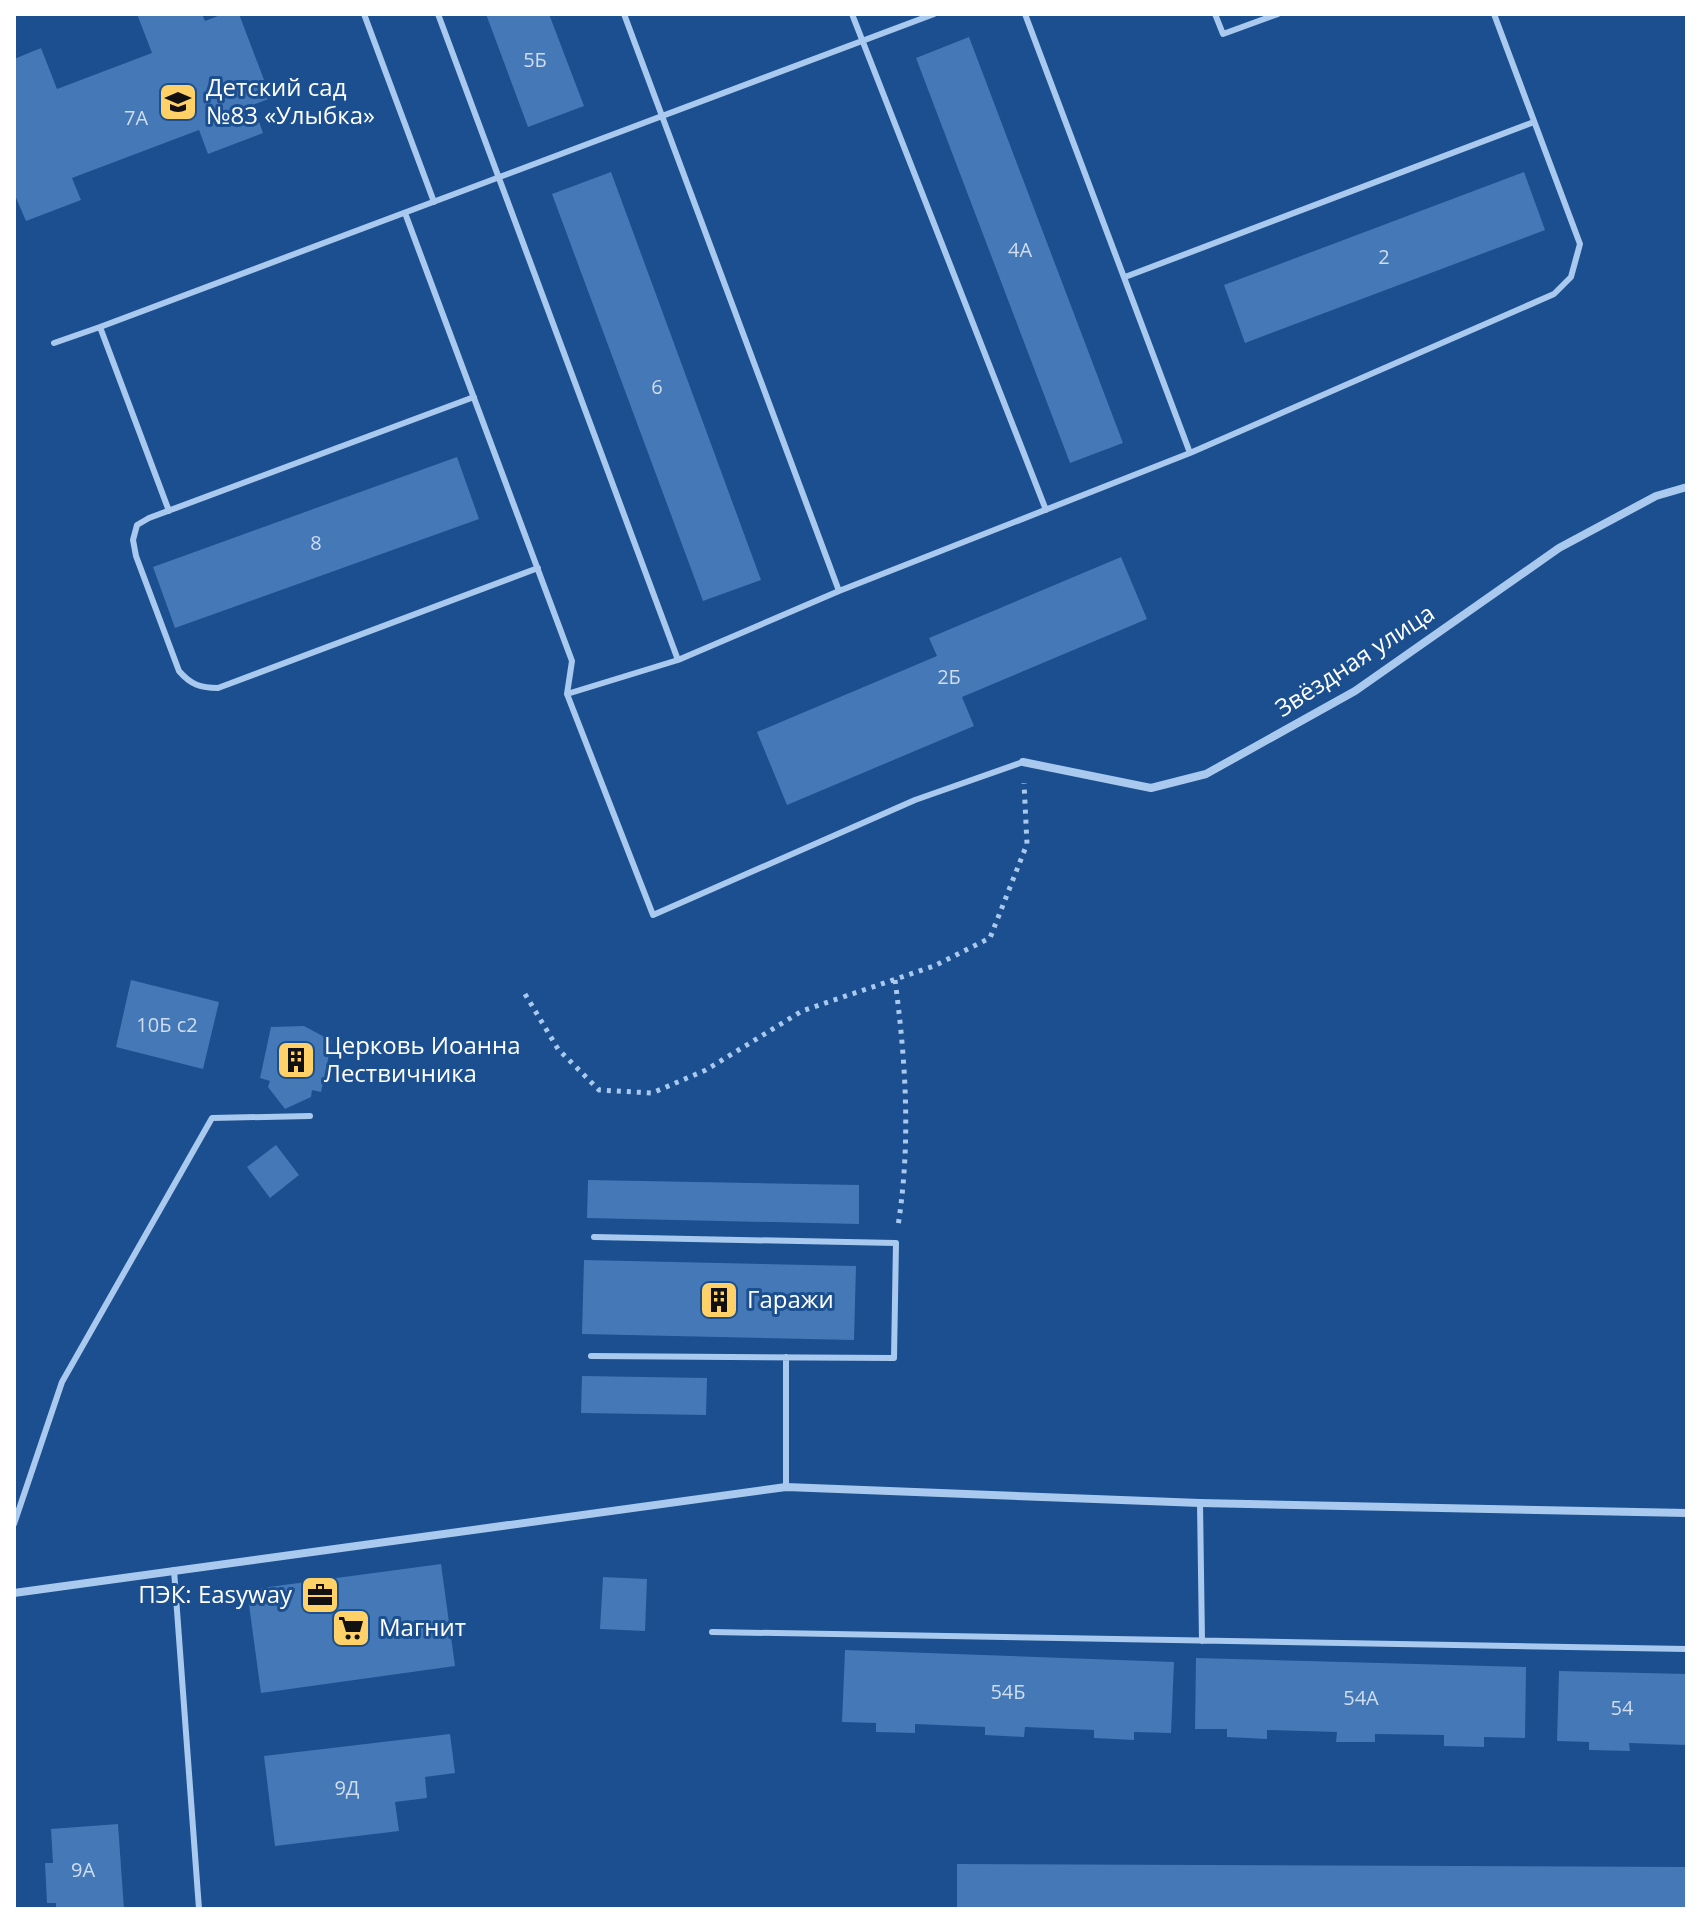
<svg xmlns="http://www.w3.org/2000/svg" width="1701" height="1923" font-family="'Open Sans',sans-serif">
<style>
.building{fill:#4478b7}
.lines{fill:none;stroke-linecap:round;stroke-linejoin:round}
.path{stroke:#a9c9ee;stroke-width:5;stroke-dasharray:4 6;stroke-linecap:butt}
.service{stroke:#a9c9ee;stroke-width:6}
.minor{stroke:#a9c9ee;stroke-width:8}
.labels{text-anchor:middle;stroke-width:6;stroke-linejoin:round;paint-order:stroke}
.number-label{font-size:20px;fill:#d0dded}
.poi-label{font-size:24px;fill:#fff;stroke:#1b4f8f;text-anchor:start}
.street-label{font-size:24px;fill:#fff;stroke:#1b4f8f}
</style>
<rect width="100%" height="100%" fill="#1b4f8f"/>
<!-- building -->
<path class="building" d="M137,14H202L205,21L223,14H239L271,98L253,105L263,133L208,154L199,130L72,178L81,200L26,221L14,193V59L41,48L57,89L152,53Z
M486,14H549L584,106L528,127Z
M969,37L1123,443L1070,463L916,58Z
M611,172L761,580L703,601L552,194Z
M1524,172L1545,230L1245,343L1224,285Z
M457,457L479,519L175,628L153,567Z
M1121,557L1147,619L962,697L974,726L787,805L757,732L937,656L929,638Z
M131,980L219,1002L203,1069L116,1047Z
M304,1026L332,1041L321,1092L312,1090L311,1097L285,1109L268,1087L270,1081L260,1078L271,1027Z
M276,1145L299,1175L270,1198L247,1167Z
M588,1180L859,1185V1224L587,1218Z
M584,1260L856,1266L854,1340L582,1334Z
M582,1376L707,1378L706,1415L581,1413Z
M441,1564L455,1666L261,1693L247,1590Z
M603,1577L647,1579L645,1631L600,1629Z
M845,1650L1174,1662L1171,1733L1134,1732V1740L1094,1738V1730L1025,1727L1024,1737L985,1735V1727L915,1724V1733L876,1732V1723L842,1722Z
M1196,1658L1526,1667L1525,1738L1484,1737V1747L1444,1746V1735L1375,1734V1742H1336L1337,1732L1267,1730V1739L1227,1737V1729H1195Z
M1559,1671L1687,1674V1745L1629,1743L1630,1751L1589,1750V1742L1557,1741Z
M450,1734L455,1773L425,1777L427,1798L395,1802L399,1831L275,1846L264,1756Z
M118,1824L124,1909H56V1903H47L45,1863H53L51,1829Z
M957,1864L1687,1867V1909H957Z"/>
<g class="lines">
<!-- path -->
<path class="path" d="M895,980C906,1063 911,1143 898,1226
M525,994L558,1049L599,1090L652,1093L706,1070L802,1011L934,966L990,938L1027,844L1024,783"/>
<!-- service -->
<path class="service" d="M364,14L434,202
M438,14L678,660
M852,14L1046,510
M1025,14L1190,453
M1215,14L1223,34L1278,14
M405,213L572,661L567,694L653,915L915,800L1023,762
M1125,277L1534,122
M54,343L100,327
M474,397L149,518L137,525L133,540L136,556L179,671C191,685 201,688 218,688L538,568
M169,511L100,327L934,14
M839,591L1190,453L1554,294L1571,277L1580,244L1494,14
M567,694L678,660L839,591L624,14
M591,1356L894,1358L896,1243L594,1237
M786,1487V1357
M1200,1503L1202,1641
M14,1524L62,1382L212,1118L310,1116
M174,1570L199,1909
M712,1632L1687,1649"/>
<!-- minor -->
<path class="minor" d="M1023,762L1151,788L1206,774L1355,691L1559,548L1656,496L1687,487
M14,1593L786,1487L1200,1503L1687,1513"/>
</g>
<!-- icons -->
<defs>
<g id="school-square" transform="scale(2)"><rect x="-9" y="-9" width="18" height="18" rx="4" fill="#ffd166" stroke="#1b4f8f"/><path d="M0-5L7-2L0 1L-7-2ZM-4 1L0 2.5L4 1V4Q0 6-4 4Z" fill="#111"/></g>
<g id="building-square" transform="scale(2)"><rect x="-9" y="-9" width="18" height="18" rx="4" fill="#ffd166" stroke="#1b4f8f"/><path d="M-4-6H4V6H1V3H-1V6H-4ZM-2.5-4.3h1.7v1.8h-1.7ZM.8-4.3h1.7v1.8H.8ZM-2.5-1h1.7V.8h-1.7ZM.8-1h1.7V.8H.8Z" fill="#111"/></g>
<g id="office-square" transform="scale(2)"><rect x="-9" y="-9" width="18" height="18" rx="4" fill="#ffd166" stroke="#1b4f8f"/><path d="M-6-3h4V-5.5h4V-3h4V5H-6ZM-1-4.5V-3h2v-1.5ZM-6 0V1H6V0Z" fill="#111"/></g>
<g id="supermarket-square" transform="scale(2)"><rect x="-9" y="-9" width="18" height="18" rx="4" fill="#ffd166" stroke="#1b4f8f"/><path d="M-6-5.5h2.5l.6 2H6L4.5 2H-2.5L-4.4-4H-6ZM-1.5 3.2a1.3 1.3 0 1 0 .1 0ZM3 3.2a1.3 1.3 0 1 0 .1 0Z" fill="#111"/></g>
</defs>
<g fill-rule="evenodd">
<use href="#school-square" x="178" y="102"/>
<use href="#building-square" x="296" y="1060"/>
<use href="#building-square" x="719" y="1300"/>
<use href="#office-square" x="320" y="1595"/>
<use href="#supermarket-square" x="351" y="1628"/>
</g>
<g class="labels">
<!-- number labels -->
<g class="number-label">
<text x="535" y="67">5Б</text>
<text x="136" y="125">7А</text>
<text x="1020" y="257">4А</text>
<text x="1384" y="264">2</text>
<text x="657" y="394">6</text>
<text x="316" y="550">8</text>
<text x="949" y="684">2Б</text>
<text x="167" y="1032">10Б с2</text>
<text x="1008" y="1699">54Б</text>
<text x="1361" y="1705">54А</text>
<text x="1622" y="1715">54</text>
<text x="347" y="1795">9Д</text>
<text x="83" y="1877">9А</text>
</g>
<!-- poi labels -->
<g class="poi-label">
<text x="206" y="96">Детский сад<tspan x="206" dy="28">№83 «Улыбка»</tspan></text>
<text x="324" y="1054">Церковь Иоанна<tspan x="324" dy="28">Лествичника</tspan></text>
<text x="747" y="1308">Гаражи</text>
<text x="292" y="1603" text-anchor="end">ПЭК: Easyway</text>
<text x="379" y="1636">Магнит</text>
</g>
<!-- street labels -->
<g class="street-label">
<text transform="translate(1355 661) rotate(-33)" y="8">Звёздная улица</text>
</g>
</g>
<!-- border -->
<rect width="1701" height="1923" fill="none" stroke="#ffffff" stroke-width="32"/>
</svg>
